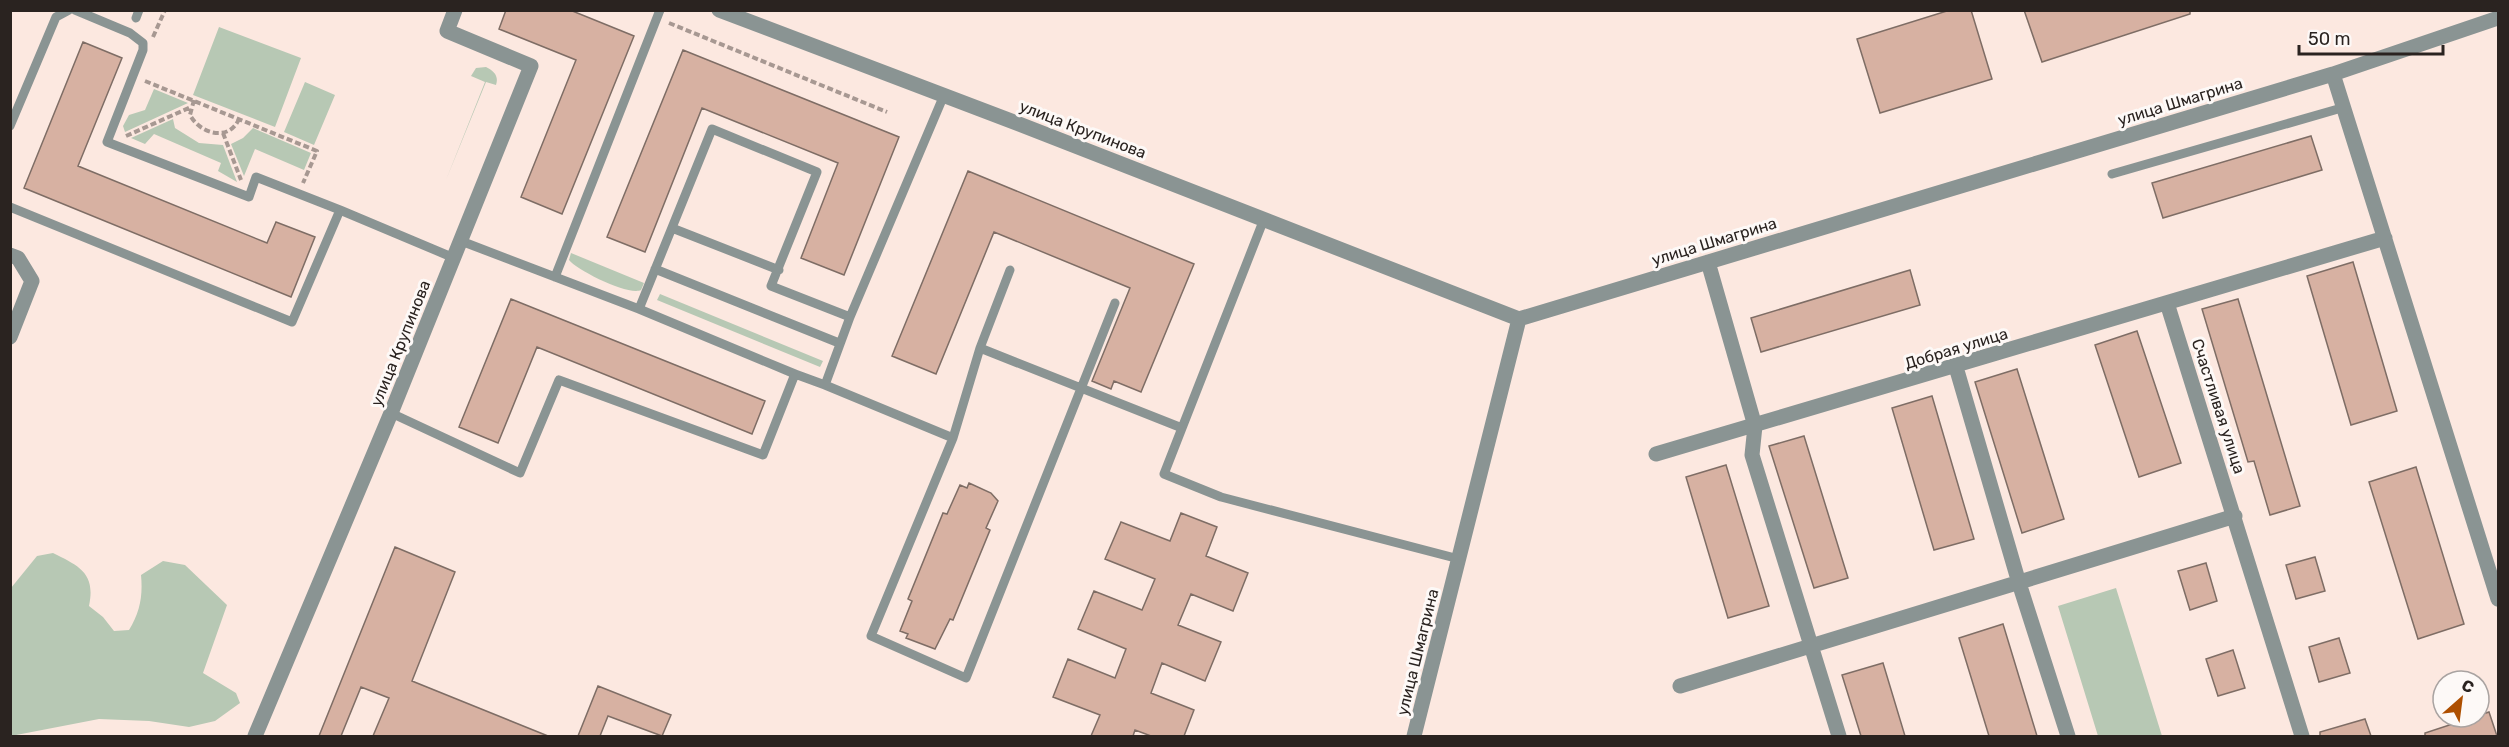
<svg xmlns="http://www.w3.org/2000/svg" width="2509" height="747" font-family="Rubik,sans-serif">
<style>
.green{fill:#b7c8b4}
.building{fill:#d7b1a2;stroke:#7e6d65;stroke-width:1.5}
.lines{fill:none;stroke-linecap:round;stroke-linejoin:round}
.path{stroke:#a79892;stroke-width:4;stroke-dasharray:6 3;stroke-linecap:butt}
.lane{stroke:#8a9493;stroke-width:9}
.street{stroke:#8a9493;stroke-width:15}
.labels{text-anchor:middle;stroke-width:6;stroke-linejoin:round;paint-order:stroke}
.street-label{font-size:16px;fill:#2a2320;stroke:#fdf9f7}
</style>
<rect width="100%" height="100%" fill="#fce8e0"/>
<!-- green -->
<path class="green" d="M219,27L301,58L275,127L193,95Z
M486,67C494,71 499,76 496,85L486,82L446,180L485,82L471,76L476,68Z
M305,82L335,95L314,145L284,132Z
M154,89L188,103L125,132L123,126L129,115L145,110Z
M173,119L175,128L199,143L223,145L237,182L218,171L221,163L154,134L145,144L131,138Z
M253,128L311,153L304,170L255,149L244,176L231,144L243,138Z
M571,253L644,283L641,290C629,296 578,271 569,260Z
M660,294L823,361L820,367L657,300Z
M53,553C79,566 96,573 89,606L103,617L114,631L129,630C140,612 143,596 141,575L163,561L185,565L227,605L203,673L236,693L240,703L215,721L189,727L149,721L99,719L11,736V588L37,556Z
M2116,588L2162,736H2098L2058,606Z"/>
<!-- building -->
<path class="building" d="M506,10H570L634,36L562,214L521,197L576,60L499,29Z
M1950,10H1971L1992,79L1880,113L1857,39Z
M2024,10H2190V14L2042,62Z
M83,42L122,58L78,166L267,243L276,222L315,237L291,297L24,188Z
M683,50L899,137L844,275L801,258L838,163L702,108L645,252L607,237Z
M2311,136L2322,170L2163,218L2152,183Z
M968,171L1194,264L1141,392L1114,381L1111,389L1092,381L1130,288L994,232L936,374L892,356Z
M2353,262L2397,411L2351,425L2307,276Z
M1910,270L1920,305L1761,352L1751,318Z
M511,299L765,401L752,434L537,347L498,443L459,427Z
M2238,299L2300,506L2270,515L2254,461L2248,462L2202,309Z
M2137,331L2181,463L2139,477L2095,345Z
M2017,369L2064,519L2022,533L1975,382Z
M1932,396L1974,539L1934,550L1892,408Z
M1804,436L1848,578L1814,588L1769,446Z
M1726,465L1769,606L1728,618L1686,477Z
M2416,467L2464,624L2418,639L2369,482Z
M969,483L991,493L998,501L986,528L990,530L953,620L950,619L935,649L906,638L908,634L900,631L912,601L908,599L943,513L947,514L960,485L967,488Z
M1181,513L1217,527L1206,556L1248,573L1233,611L1191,594L1178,625L1221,642L1205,681L1162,663L1151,693L1194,710L1184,736H1151L1135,730L1133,736H1091L1100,715L1053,697L1068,659L1115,678L1126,649L1078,629L1094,591L1142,610L1155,579L1105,559L1121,522L1170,541Z
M395,547L455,572L412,681L548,736H373L389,698L361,687L341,736H319Z
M2315,557L2325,591L2296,599L2286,565Z
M2206,563L2217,601L2190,610L2178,571Z
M2003,624L2037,736H1989L1959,638Z
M2339,638L2350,673L2319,682L2309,647Z
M2233,650L2245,688L2218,696L2206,659Z
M1883,663L1905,736H1861L1842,675Z
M598,686L671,715L662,736L608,716L600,736H578Z
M2489,712L2497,736H2425V733Z
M2365,719L2371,736H2320V732Z"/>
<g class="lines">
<!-- path -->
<path class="path" d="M669,23L887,112
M153,37L165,10
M145,81L317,151L303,183
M194,100L190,115C200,134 229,142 239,119
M223,133L241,180
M126,136L191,107"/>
<!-- lane -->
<path class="lane" d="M75,10L130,33L143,43V50L107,142L249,197L256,177L340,210
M136,18L139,10
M10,126L56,17L69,10
M2112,174L2345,107
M10,207L292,322L340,210L454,258
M672,228L779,270
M655,269L839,343
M555,277L660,10
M639,309L712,129L817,172L771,286L850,317
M980,348L1010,270
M795,374L825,385L850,317L944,95
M825,385L953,438L980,348L1182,428L1264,219
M391,413L520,473L559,380L763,455L795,374L639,309L461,241
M1182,428L1164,474L1221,497L1459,559
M953,438L871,636L966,678L1115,303"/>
<!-- street -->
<path class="street" d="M719,10L1019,124L1519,319
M2333,74L2498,599
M10,255L18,258L32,281L10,337
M1708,262L1755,426L1752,455L1839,736
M2167,303L2302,736
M1519,319L2333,74L2498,18
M1956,367L2019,583L2068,736
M1656,454L2385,238
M1680,686L2235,516
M255,736L391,413L531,66L447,31L455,10
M1414,736L1519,319"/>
</g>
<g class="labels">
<!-- street labels -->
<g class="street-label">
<text transform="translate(2180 101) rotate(-17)" y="6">улица Шмагрина</text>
<text transform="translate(1083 129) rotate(21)" y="6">улица Крупинова</text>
<text transform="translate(1714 241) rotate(-17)" y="6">улица Шмагрина</text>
<text transform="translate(400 343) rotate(-68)" y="6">улица Крупинова</text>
<text transform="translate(1956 348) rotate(-17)" y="6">Добрая улица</text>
<text transform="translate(2219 406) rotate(72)" y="6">Счастливая улица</text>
<text transform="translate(1417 652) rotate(-76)" y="6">улица Шмагрина</text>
</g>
</g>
<!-- border -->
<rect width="2509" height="747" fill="none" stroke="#2a2320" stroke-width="24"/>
<!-- north arrow -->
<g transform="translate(2461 699) rotate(28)"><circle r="28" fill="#fdf9f7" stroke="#a9a3a1" stroke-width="1.5"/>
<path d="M0-4.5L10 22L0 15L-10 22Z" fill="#ae4f00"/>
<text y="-9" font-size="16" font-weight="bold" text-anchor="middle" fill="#2a2320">С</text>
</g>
<!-- scale -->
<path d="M2299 45v9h144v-9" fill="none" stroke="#2a2320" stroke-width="3"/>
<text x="2308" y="45" font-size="18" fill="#2a2320" stroke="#fdf9f7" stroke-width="4.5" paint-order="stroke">50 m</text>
</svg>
